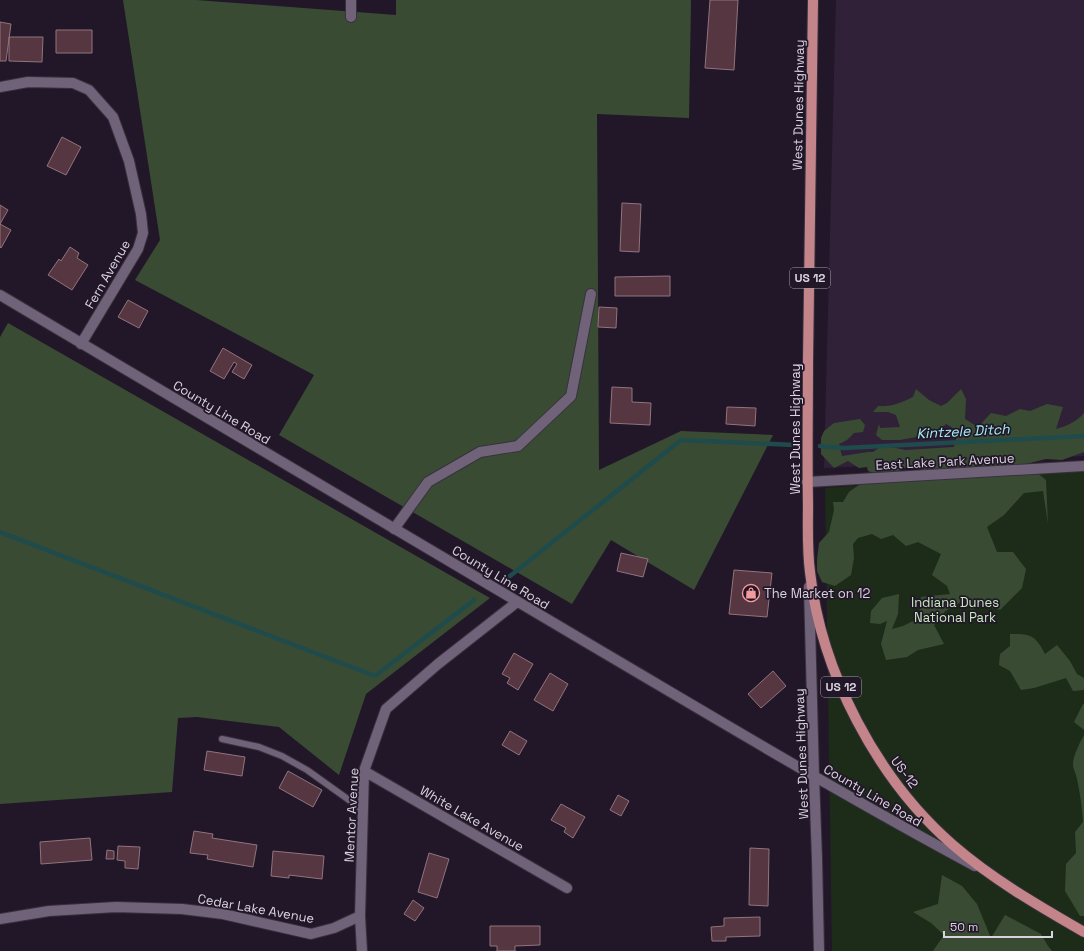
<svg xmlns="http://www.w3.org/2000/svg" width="1084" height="951" font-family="'Space Grotesk',sans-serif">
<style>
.built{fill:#302138}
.green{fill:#1d2c18}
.forest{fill:#394c33}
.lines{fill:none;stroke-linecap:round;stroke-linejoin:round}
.stream{stroke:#1f4b4c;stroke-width:4.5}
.building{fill:#563641;stroke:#91747c}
.service-casing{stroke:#39313e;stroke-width:8}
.minor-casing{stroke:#39313e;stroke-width:12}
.tertiary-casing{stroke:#39313e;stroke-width:12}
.primary-casing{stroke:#39313e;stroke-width:12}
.service{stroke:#706379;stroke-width:6}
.minor{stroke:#706379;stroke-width:10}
.tertiary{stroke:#706379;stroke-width:10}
.primary{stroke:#c3858a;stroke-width:10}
.labels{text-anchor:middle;stroke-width:3.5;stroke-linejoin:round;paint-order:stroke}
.shield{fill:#221729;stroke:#a39ba8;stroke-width:1}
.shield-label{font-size:12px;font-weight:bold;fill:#dad3df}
.street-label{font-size:13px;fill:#dad3df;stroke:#221729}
.poi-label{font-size:13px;fill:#dad3df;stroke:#221729;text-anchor:start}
.park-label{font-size:13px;fill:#c5ecba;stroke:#221729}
.water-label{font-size:14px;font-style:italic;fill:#a0f0f3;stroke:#221729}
</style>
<rect width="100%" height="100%" fill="#221729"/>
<!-- built -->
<path class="built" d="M836,0H1084V456L824,468Z"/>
<!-- green -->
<path class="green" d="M1084,470V951H832L825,488L1039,474L1036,472Z"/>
<!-- forest -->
<path class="forest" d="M123,0H196L396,15V0H691L689,118L597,114L599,470L681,431L773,435L694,590L611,540L572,604L279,435L314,375L135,280L160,240Z
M8,323L490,598L366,694L339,775L279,727L197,717L178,718L172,792L0,804V337Z
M916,389L929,400L941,406L947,403L961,389L966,399L965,419L978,427L991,413L1006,416L1020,409L1030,411L1047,404L1063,407L1056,429C1067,426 1076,422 1084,413V452L1062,460L1046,459L1026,464L1046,480L1048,524L1043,491L1024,493L1004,515L987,527L997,552H1013L1026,569L1022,588L1000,610L983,606L971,610L964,600L944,612L945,618L934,625L944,644L918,650L907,657L886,660L881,644L887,621L880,624L870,623L871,611L882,598L899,594L898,614L892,629L903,626L915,620L922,624L927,622L919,616L921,597L950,594L947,586L932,575L941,554L918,542L906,546L893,535L881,539L872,534L858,538L853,544L854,558L851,575L835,586L822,582L817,571V560L819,543L829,532L834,510L833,502H843L849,492L863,482L931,477L922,470L910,465C897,473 882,477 868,471L867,467L859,468L848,461L834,468L821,454V438L824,431L834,423L860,419L865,425L863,432L854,433L847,440L839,444L842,456L868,452H873L879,448H896L905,450L954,447L958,431L946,424L938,432L916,437L900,440H882L876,435L879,424L880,428L900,427L896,415L888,412H873L878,406C892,407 900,403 913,397Z
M1010,634C1031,634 1035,635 1045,654L1057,645L1070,661L1077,674L1084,678V690L1073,691L1066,678L1034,688L1021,690L1010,671L999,665L1000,654L1010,646Z
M1083,704H1084V730L1074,722Z
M1084,735V916H1080L1065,891L1066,864L1076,853L1075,832L1083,822C1082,807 1080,793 1077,779C1076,774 1073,769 1073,764C1073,756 1080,742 1084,735Z
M942,875L962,886L977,904L991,938L1005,915L1041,934L1048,946L1052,951H933L944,935L931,923L913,912L938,904Z"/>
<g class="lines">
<!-- stream -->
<path class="stream" d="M820,446L844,448L1084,436
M0,532L375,676L474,600
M510,576L681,440L795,445"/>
</g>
<!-- building -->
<path class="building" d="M710,0H738L734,70L705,68Z
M0,22L11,24L6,61H0Z
M56,30H92V53H56Z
M9,37H43L42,62L9,61Z
M62,137L81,147L66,175L47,166Z
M622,203L641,204L639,252L620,251Z
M0,205L8,210L0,224L11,230L1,248L0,247Z
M70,247L79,253L77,258L88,265L72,290L48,275L59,259L61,261Z
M670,276V296H615V277Z
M128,300L148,311L139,328L118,317Z
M599,307L617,308L616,328L598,327Z
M223,348L252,365L244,379L232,372L237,364L234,362L224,379L210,371Z
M612,387L632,388V402L651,403L650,425L610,423Z
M727,407L756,408L755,426L726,424Z
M621,553L648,559L643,577L617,571Z
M734,570L772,573L767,617L729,614Z
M514,653L533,664L518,690L507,683L510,678L502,674Z
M773,671L786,686L761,708L748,694Z
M550,673L568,684L553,711L534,700Z
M510,731L527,741L519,755L502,745Z
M207,751L245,757L242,776L204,770Z
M288,771L322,790L313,807L279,788Z
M618,795L629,801L621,816L610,810Z
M561,804L585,817L573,838L564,832L566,828L551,820Z
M194,831L213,834L212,838L257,845L253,867L207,859L208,855L190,853Z
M90,838L92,860L41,864L40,842Z
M118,846L140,847L138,869L125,868V861L117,860Z
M750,848L769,849L768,906L749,905Z
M107,850L114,851V859H106Z
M273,851L324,856L322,879L289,875V878L271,876Z
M429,853L449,859L437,898L418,892Z
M413,900L424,908L415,921L404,914Z
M760,917V936L726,937V941H712L711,927L724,926V918Z
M490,926H540V945L515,946V951H497V946H490Z"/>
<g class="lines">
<!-- service casing -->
<g class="service-casing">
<path id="service" d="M222,739L259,747L282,756L307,770L363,810"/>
</g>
<!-- minor casing -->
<g class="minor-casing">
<path id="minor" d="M351,17V0
M0,87L28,82L73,83L89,90L113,117L129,161L141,214L143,233L138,249L81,344
M807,482L1084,466
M394,529L428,482L480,452L518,446L571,396L591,294
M364,771L567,888
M817,859L819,951
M0,919L49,911L116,907L182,909L223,914L311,934L334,928L360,916
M362,951L360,916L364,771L386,709L438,664L517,602"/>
</g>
<!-- tertiary casing -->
<g class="tertiary-casing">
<path id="tertiary" d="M0,295C200,415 400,534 601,651C725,724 848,798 975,866
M809,587L814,776L817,859"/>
</g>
<!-- primary casing -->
<g class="primary-casing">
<path id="primary" d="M813,0C811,121 810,241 808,362C808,409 807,457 808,504C808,527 807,549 810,572C821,672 877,779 953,845C992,879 1039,906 1084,932"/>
</g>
<!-- service -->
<use href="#service" class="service"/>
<!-- minor -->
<use href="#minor" class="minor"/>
<!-- tertiary -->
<use href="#tertiary" class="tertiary"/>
<!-- primary -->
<use href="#primary" class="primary"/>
</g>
<!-- icons -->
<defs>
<g id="shop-ring" transform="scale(0.9)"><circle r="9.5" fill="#221729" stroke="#f59b9c" stroke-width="1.5"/><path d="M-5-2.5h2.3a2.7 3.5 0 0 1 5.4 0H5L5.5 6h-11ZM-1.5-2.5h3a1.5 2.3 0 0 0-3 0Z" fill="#f59b9c"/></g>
</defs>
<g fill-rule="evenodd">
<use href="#shop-ring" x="751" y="593"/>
</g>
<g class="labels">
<!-- shield labels -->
<g class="shield">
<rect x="790" y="268" width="40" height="20" rx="3"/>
<rect x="821" y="677" width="40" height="20" rx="3"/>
</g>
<g class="shield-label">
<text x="810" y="282">US 12</text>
<text x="841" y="691">US 12</text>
</g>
<!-- street labels -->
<g class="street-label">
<text transform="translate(798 105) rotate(-89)" y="5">West Dunes Highway</text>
<text transform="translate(107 274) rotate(-60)" y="5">Fern Avenue</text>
<text transform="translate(222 412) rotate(31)" y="5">County Line Road</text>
<text transform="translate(795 429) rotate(-90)" y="5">West Dunes Highway</text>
<text transform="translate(945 461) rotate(-3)" y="5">East Lake Park Avenue</text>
<text transform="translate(501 577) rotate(31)" y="5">County Line Road</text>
<text transform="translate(801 754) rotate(-92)" y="5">West Dunes Highway</text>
<text transform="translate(905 772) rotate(53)" y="5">US-12</text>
<text transform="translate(873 795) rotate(30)" y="5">County Line Road</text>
<text transform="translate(351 815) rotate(-87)" y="5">Mentor Avenue</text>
<text transform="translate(472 818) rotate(30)" y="5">White Lake Avenue</text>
<text transform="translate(256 908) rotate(10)" y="5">Cedar Lake Avenue</text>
</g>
<!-- poi labels -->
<g class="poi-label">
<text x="764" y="598">The Market on 12</text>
</g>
<!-- park labels -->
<g class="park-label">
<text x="955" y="607">Indiana Dunes<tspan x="955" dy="15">National Park</tspan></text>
</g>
<!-- water labels -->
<g class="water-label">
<text transform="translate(963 431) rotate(-3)" y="5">Kintzele Ditch</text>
</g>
</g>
<!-- scale -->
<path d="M944 931v6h108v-6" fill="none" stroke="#dad3df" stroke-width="2"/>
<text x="950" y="931" font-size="12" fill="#dad3df" stroke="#221729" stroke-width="3" paint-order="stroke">50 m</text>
</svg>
